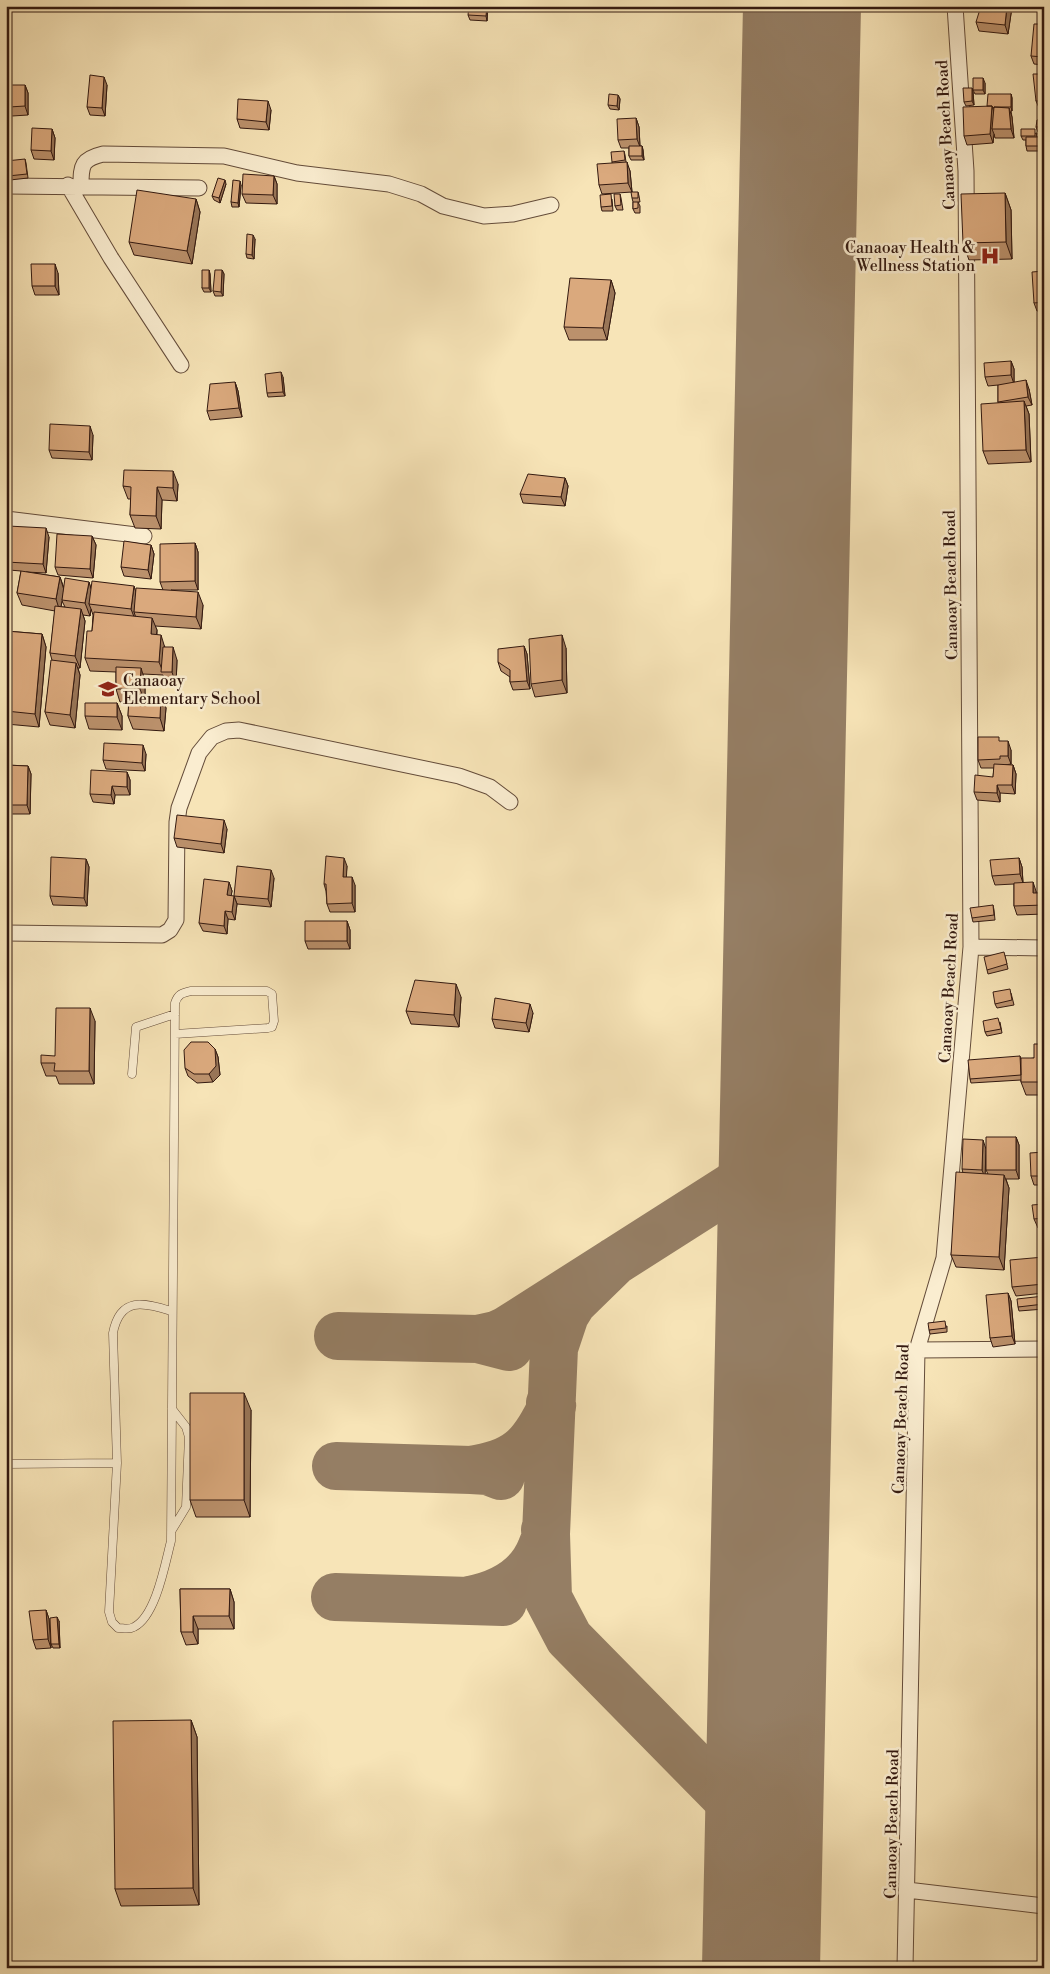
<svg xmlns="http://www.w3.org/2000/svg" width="1050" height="1974" font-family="'Libre Bodoni',serif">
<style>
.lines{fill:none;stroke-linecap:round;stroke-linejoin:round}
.taxiway{stroke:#957e64;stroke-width:48}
.runway{stroke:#957e64;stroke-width:118}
.lane-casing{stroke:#644c3a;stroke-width:9}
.street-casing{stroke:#644c3a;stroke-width:17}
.lane{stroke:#faedd0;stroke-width:8}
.street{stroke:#faedd0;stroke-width:15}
.wall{fill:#bb916c;stroke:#331910;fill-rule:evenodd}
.shaded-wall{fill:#997658;stroke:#331910}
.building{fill:#daa97d;stroke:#331910}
.labels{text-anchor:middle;stroke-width:5;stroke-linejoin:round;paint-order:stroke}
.street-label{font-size:16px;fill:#331910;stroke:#faedd0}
.poi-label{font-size:16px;fill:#331910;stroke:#faedd0;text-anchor:end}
</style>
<rect width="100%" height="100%" fill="#f7e4b7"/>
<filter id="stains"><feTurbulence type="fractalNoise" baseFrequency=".004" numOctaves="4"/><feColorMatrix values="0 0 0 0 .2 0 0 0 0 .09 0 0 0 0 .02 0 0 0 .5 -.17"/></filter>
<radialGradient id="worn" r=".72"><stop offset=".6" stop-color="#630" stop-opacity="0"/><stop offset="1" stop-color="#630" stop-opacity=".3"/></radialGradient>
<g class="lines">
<!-- taxiway -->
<path class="taxiway" d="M733,1186C770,1173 774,1194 777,1225
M615,1261L573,1302L565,1315L554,1348L546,1534L548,1598L569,1638L739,1811L757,1842L763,1902
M338,1336L478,1339L509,1347
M478,1339L496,1335L507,1330L733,1186C761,1161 770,1151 779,1113
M336,1466L471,1470L488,1471L501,1476
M471,1470C517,1463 532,1448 552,1406L550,1403
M335,1597L503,1602
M470,1600C500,1594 529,1579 541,1549C543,1543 547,1537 545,1530
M727,1798C766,1818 763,1785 766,1756"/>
<!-- runway -->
<path class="runway" d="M761,1968L802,6"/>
<!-- lane casing -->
<g class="lane-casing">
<path id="lane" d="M132,1074L136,1027L175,1014
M171,1311C143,1302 120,1297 113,1333L117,1463L109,1612L112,1622L118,1628C123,1628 129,1630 134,1627C156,1616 165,1564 171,1541L175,1003C178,994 182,993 191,991H267L272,994L274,1021L272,1027L268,1028L175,1034
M172,1409L186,1427L189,1437L186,1507L172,1530
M6,1464L117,1463"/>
</g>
<!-- street casing -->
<g class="street-casing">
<path id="street" d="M68,185L111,258L181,365
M81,185C81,165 82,159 103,154L224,156L297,173L389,184L421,194L443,206L484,216L513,214L551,205
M6,186L199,188
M6,519L144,536
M6,933L162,935L170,930L176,920L177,822L179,808L199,753L212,737L226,731L239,730L459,776L490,787L510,802
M971,947L1044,948
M917,1350L1044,1349
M907,1890L1044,1906
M905,1968L917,1350L944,1258L971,947L966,171L955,6"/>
</g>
<!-- lane -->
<use href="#lane" class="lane"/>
<!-- street -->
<use href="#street" class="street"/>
</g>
<!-- wall -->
<path class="wall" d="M488,6L487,21L470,20L468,15Z
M1012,7L1008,34L979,31L976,22Z
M1044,24V65L1034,64L1031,56Z
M1044,74V110H1040L1036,101Z
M985,83V94H975L973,90Z
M25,85L28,93V115L12,116L9,107Z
M107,85L105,116L90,115L87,107Z
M973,92L974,105L966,106L964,102Z
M1011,94L1012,98V111H1011L1012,117L1014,138H995L994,134L993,143L967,145L964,136L987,106Z
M618,95L620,99L619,110L610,109L608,105Z
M271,110L269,130L240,128L237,119Z
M636,118L639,127L640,146H642L643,150L644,160H631L629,156V148H621L618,140Z
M1044,119V132H1038L1036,127Z
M52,129L55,138L54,160L34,159L31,150Z
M1037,133L1036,137H1044V151H1027L1026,146V140H1023L1021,136Z
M624,151L625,155L626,162L630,171L632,192L602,194L599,185L612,163V162Z
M25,159L26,163L28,178L10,180L8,176Z
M274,176L277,184V204L246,203L242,194Z
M226,184L220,203L214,200L212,196Z
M241,185L239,207H232L231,202Z
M638,192L639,196L640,202H638L640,206V213H635L633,209V202L632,198Z
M1005,193L1011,210L1012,259L969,260L963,243Z
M620,194L621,198L623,210H617L615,206Z
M196,199L200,212L192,264L134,255L129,242Z
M612,199L613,211H602L601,207Z
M255,239L254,259L247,258L246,254Z
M209,270L210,274L211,292H204L202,288Z
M222,270L224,274L223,296H215L213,291Z
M1044,271V311H1037L1034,303Z
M58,273L59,295H35L32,286Z
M611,280L615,293L607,340H569L564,327Z
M1011,361L1014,369V382L1029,389L1032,405L1026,406L1029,414L1031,462L988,464L983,451L998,403V385L988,386L985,377Z
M283,377L285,396L268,397L267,393Z
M235,382L238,391L242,417L210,420L207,411Z
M93,435L92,460L52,458L49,450Z
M565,478L568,486L565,506L523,503L520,494Z
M178,484L177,501L162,500L161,529L135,528L130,515L131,499H128L123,486Z
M92,536L96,545L93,578L58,575L55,567Z
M49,537L46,573L26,572L60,577L64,588L89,582L91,589L135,591L163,590L160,582L195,543L198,552V590H171L203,605L201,629L155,626L157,630V635L165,647L177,660L176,685L166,684L163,675L143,674L145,681V695L161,696L166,708L164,731L133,729L128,716L129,702H120L116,689V672L90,671L85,658L92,631L93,615L91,609L90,616L83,615L85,621L80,668H78L80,675L75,728L50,725L45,712L52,660L50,653L55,611L22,605L17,593L21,571L9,570L6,563V554ZM62,601L65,607H61Z
M151,545L154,554L151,579L124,576L121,567Z
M6,631L42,634L46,647L39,727L6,724Z
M524,646L527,654L530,689L513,690L510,682V677L501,671L498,662Z
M566,648L567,693L535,697L531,684Z
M117,703L122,716V730L89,729L85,716Z
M1001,741L1011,750V764L1005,765H1013L1016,774L1015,794L1000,793V802L977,800L974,792L993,777L994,768H981L978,760Z
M146,754L145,771L106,769L103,760Z
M6,765L28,766L31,774L30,814H7L6,811Z
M127,772L130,780V795H115L114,804L93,802L90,794Z
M227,829L224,853L177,847L174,838Z
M1019,858L1022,867L1023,883L1036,891V893H1043L1044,914L1017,915L1014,906V884L995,885L992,876Z
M86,859L89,867L87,906L53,905L50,896Z
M347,866L346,877L355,885V912H330L327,904L326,891L324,884Z
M274,878L271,907L237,904L234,896Z
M229,882L232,891L231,895L237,904L235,920L228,919L227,934L203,931L199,923Z
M993,905L994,910L995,920L973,922L972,918Z
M347,921L350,930V949H308L305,941Z
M1005,956L1008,969L988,974L987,970Z
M1011,993L1014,1005L997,1008L995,1004Z
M461,997L459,1027L411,1024L406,1011Z
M533,1013L529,1032L495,1028L492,1019Z
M95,1021L94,1084H59L56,1076H46L41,1063L55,1056Z
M1000,1022L1002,1033L987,1036L985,1032Z
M1044,1044V1095H1026L1021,1082V1080L971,1083L970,1079L1020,1056L1021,1060L1034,1058Z
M215,1049L218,1057L220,1075L213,1082L197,1083L188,1076L185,1068Z
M1016,1137L1019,1145V1179H1006L1009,1188L1004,1270L956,1267L951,1255L963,1173L962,1169L986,1148ZM986,1155V1170L988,1174H985Z
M1044,1152V1185H1034L1031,1176Z
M1044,1204V1227L1038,1228L1034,1219Z
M1044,1257V1293L1016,1296L1012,1287Z
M1008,1293L1011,1301L1015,1344L993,1347L990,1338Z
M1044,1296V1309L1019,1311L1018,1307Z
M947,1326V1332L930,1334L929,1330Z
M251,1410L250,1517H196L190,1500Z
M180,1589H230L234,1602V1629H198V1644L186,1645L181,1632Z
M46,1610L49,1619L51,1648L36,1649L33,1640Z
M59,1621L60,1648H53L51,1644Z
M191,1720L197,1737L199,1905L121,1906L115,1889Z"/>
<!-- shaded-wall -->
<path class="shaded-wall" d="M487,6H488L487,21L486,16Z
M1007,6L1012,7L1008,34L1005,25Z
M104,77L107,85L105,116L102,108Z
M983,78L985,83V94L983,90Z
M25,85L28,93V115L25,106Z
M972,88L973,92L974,105L972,101Z
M1011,94L1012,98V111L1011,107Z
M618,95L620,99L619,110L617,106Z
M268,101L271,110L269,130L266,122Z
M992,106L995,115L992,129L994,134L993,143L990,134Z
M1009,108L1012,117L1014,138L1011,129Z
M6,116L7,118L6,140Z
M636,118L639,127L640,147L637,139Z
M52,129L55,138L54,160L51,151Z
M642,146L643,150L644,160L642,156Z
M627,162L630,171L632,192L628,183Z
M274,176L277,184V204L273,195Z
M225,180L226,184L220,203L219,198Z
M240,181L241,185L239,207L238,203Z
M1005,193L1011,210L1012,259L1006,242Z
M196,199L200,212L192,264L187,251Z
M253,235L255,239L254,259L252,255Z
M55,264L58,273L59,295L55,286Z
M209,270L210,274L211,292L209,288Z
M222,270L224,274L223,296L221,292Z
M611,280L615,293L607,340L603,328Z
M1011,361L1014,369V384L1011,375Z
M281,372L283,377L285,396L283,392Z
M1026,380L1029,389L1032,405L1028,397Z
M235,382L238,391L242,417L239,408Z
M1024,401L1029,414L1031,462L1026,450Z
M90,426L93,435L92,460L89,452Z
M173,471L178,484L177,501L173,488Z
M565,478L568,486L565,506L561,497Z
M157,487L162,500L161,529L156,516Z
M46,528L49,537L46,573L43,564Z
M92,536L96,545L93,578L90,569Z
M195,543L198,552V590L195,581Z
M151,545L154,554L151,579L148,570Z
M60,577L64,590L60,612L56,599Z
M89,582L93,595L89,604L91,609L90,616L85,603Z
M134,586L138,599L134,612L136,618V622L131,609Z
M198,592L203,605L201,629L196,617Z
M81,609L85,621L80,668L75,656Z
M152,618L157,630L155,647L151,634Z
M42,634L46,647L39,727L35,714Z
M161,635L165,648L163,672L159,662Z
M562,635L566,648L567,693L562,680Z
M524,646L527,654L530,689L527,681Z
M173,647L177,660L176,685L172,672Z
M76,663L80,675L75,728L70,715Z
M141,668L145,681V702L140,689Z
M161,696L166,708L164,731L160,718Z
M117,703L122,716V730L117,717Z
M1008,741L1011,750V764L1008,756Z
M143,745L146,754L145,771L142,763Z
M1013,765L1016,774L1015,794L1012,785Z
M28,766L31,774L30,814L27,805Z
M127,772L130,780V795L127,787Z
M997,785L1000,793V802L997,793Z
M112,786L115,795L114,804L111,795Z
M224,820L227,829L224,853L221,844Z
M344,858L347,866L346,885L343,877Z
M1019,858L1022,867L1023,883L1020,874Z
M86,859L89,867L87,906L84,898Z
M271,870L274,878L271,907L268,899Z
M352,877L355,885V912L352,903Z
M229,882L232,891L230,903L227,895Z
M1033,882L1036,891V902L1033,893Z
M234,896L237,904L235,920L232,912Z
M225,911L228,919L227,934L224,926Z
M347,921L350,930V949L347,941Z
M456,984L461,997L459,1027L454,1015Z
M530,1004L533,1013L529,1032L526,1023Z
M90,1008L95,1021L94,1084L89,1071Z
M215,1049L218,1057L220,1075L213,1082L209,1074Z
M1016,1137L1019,1145V1179L1016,1170Z
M983,1140L986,1149L985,1178L982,1170Z
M1004,1175L1009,1188L1004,1270L999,1257Z
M1008,1293L1011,1301L1015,1344L1012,1336Z
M244,1393L251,1410L250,1517L244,1500Z
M230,1589L234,1602V1629L229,1616Z
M46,1610L49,1619L51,1648L48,1639Z
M193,1616L198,1629V1644L193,1632Z
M57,1617L59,1621L60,1648L59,1644Z
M191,1720L197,1737L199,1905L193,1888Z"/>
<!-- building -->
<path class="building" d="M469,6H487L486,16L468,15Z
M981,6H1007L1005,25L976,22Z
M1034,24H1044V57L1031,56Z
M1033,74H1044V101H1036Z
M90,75L104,77L102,108L87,107Z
M973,78H983V90H973Z
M8,85H25V106L9,107Z
M963,88H972V101L964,102Z
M609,94L618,95L617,106L608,105Z
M988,94H1011V107H994V108H993L992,106H987Z
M238,99L268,101L266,122L237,119Z
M992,106L990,134L964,136L963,107Z
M994,107L1009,108L1011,129H992Z
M636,118L637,139L618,140L617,119Z
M1044,119V127H1036L1037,120Z
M32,128L52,129L51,151L31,150Z
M1021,129H1035V136H1021Z
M1026,137H1044V146H1026Z
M629,146H642V156H629Z
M624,151L625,160L612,162L611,152Z
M25,159L27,174L8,176L6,161Z
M627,162L628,183L599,185L597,164Z
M243,174L274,176L273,195L242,194Z
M218,178L225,180L219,198L212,196Z
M233,180L240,181L238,203L231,202Z
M137,190L196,199L187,251L129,242Z
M631,192H638V198H632Z
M1005,193L1006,242L963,243L961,194Z
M611,194L612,206L601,207L600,195Z
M614,194H620L621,205L615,206Z
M633,202H638V208L633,209Z
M247,234L253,235L252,255L246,254Z
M31,264H55V286H32Z
M202,270H209V288H202Z
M215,270H222L221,292L213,291Z
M1044,271V302L1034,303L1032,272Z
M570,278L611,280L603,328L564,327Z
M1011,361V375L985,377L984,363Z
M281,372L283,392L267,393L265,374Z
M1044,376V397H1042L1040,377Z
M1026,380L1028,397L998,402V385Z
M235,382L239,408L207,411L210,384Z
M1024,401L1026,450L983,451L981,404Z
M50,424L90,426L89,452L49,450Z
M124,470L173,471V488L157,487L156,516L130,515L131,487L123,486Z
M528,474L565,478L561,497L520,494Z
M8,526L46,528L43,564L6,562Z
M57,534L92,536L90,569L55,567Z
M124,541L151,545L148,570L121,567Z
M195,543V581L160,582V544Z
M21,571L60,577L56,599L17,593Z
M65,578L89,582L85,603L62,600Z
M92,581L134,586L131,609L89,604Z
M136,588L198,592L196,617L134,612Z
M55,606L81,609L75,656L50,653Z
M94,612L152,618L151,634L161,635L159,662L85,658L87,631H92Z
M6,631L42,634L35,714L6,711Z
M562,635V680L531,684L529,639Z
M524,646L527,681L510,682V670L498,662V649Z
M163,647H173L172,672H161Z
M51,660L76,663L70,715L45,712Z
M116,667L141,668L140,689H116Z
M129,694L161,696L160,718L128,716Z
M85,703H117V717L85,716Z
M978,737H999V741H1008V756H1000V759L978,760Z
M104,743L143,745L142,763L103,760Z
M994,764L1013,765L1012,785H997V793L974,792L975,775L993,777Z
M6,765L28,766L27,805H6Z
M91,770L127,772V787L112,786L111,795L90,794Z
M177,815L224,820L221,844L174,838Z
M326,856L344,858L343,877H352V903L327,904L326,884H324Z
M51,857L86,859L84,898L50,896Z
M1019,858L1020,874L992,876L990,860Z
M237,866L271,870L268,899L234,896Z
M204,879L229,882L227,895L234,896L232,912L225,911L224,926L199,923Z
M1033,882V893H1043L1044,905L1014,906V883Z
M993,905L994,915L972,918L970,908Z
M305,921H347V941H305Z
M1004,952L1007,964L987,970L984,957Z
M415,980L456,984L454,1015L406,1011Z
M1010,989L1012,1000L995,1004L993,992Z
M495,998L530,1004L526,1023L492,1019Z
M56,1008H90L89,1071H54L55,1063H41V1055L55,1056Z
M998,1018L1001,1029L985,1032L983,1021Z
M191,1042H208L215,1049L216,1066L209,1074H194L185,1068L184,1050Z
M1034,1044H1044V1082H1021V1058H1034Z
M1020,1056L1021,1075L970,1079L968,1060Z
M986,1137H1016V1170H986Z
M963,1139L983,1140L982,1170L962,1169Z
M1044,1152V1176H1031L1030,1153Z
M956,1172L1004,1175L999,1257L951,1255Z
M1044,1204V1218L1034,1219L1032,1205Z
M1044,1257V1284L1012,1287L1010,1260Z
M1008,1293L1012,1336L990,1338L986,1295Z
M1044,1296V1304L1018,1307L1017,1299Z
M1042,1319H1044V1331H1043Z
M945,1321L946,1328L929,1330L928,1323Z
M190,1393H244V1500H190Z
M180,1589H230L229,1616H193V1632H181Z
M46,1610L48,1639L33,1640L29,1611Z
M57,1617L59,1644H51L50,1618Z
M191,1720L193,1888L115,1889L113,1721Z"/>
<!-- icons -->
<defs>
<g id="hospital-bare" transform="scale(1.5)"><path d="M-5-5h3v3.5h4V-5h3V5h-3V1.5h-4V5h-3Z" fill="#8f2418" stroke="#faedd0" stroke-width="2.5" paint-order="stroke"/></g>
<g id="school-bare" transform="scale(1.5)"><path d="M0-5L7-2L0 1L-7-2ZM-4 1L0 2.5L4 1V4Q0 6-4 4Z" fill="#8f2418" stroke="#faedd0" stroke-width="2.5" paint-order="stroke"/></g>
</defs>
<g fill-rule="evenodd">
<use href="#hospital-bare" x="990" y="256"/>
<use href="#school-bare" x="108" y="689"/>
</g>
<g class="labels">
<!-- street labels -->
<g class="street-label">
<text transform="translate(945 135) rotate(-93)" y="6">Canaoay Beach Road</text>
<text transform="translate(950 585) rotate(-91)" y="6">Canaoay Beach Road</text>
<text transform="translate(948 988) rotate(-87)" y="6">Canaoay Beach Road</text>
<text transform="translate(900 1419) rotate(-88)" y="6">Canaoay Beach Road</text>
<text transform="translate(891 1824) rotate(-89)" y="6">Canaoay Beach Road</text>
</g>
<!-- poi labels -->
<g class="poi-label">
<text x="975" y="253">Canaoay Health &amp;<tspan x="975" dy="18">Wellness Station</tspan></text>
<text x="123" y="686" text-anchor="start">Canaoay<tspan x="123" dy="18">Elementary School</tspan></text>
</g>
</g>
<!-- margin -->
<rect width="1050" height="1974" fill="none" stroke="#f7e4b7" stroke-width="25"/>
<rect x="8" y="8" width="1035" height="1959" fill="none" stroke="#331910" stroke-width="2.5"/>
<rect x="12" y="12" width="1025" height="1949" fill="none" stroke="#331910"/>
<rect width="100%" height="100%" filter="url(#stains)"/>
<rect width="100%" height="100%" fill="url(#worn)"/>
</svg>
